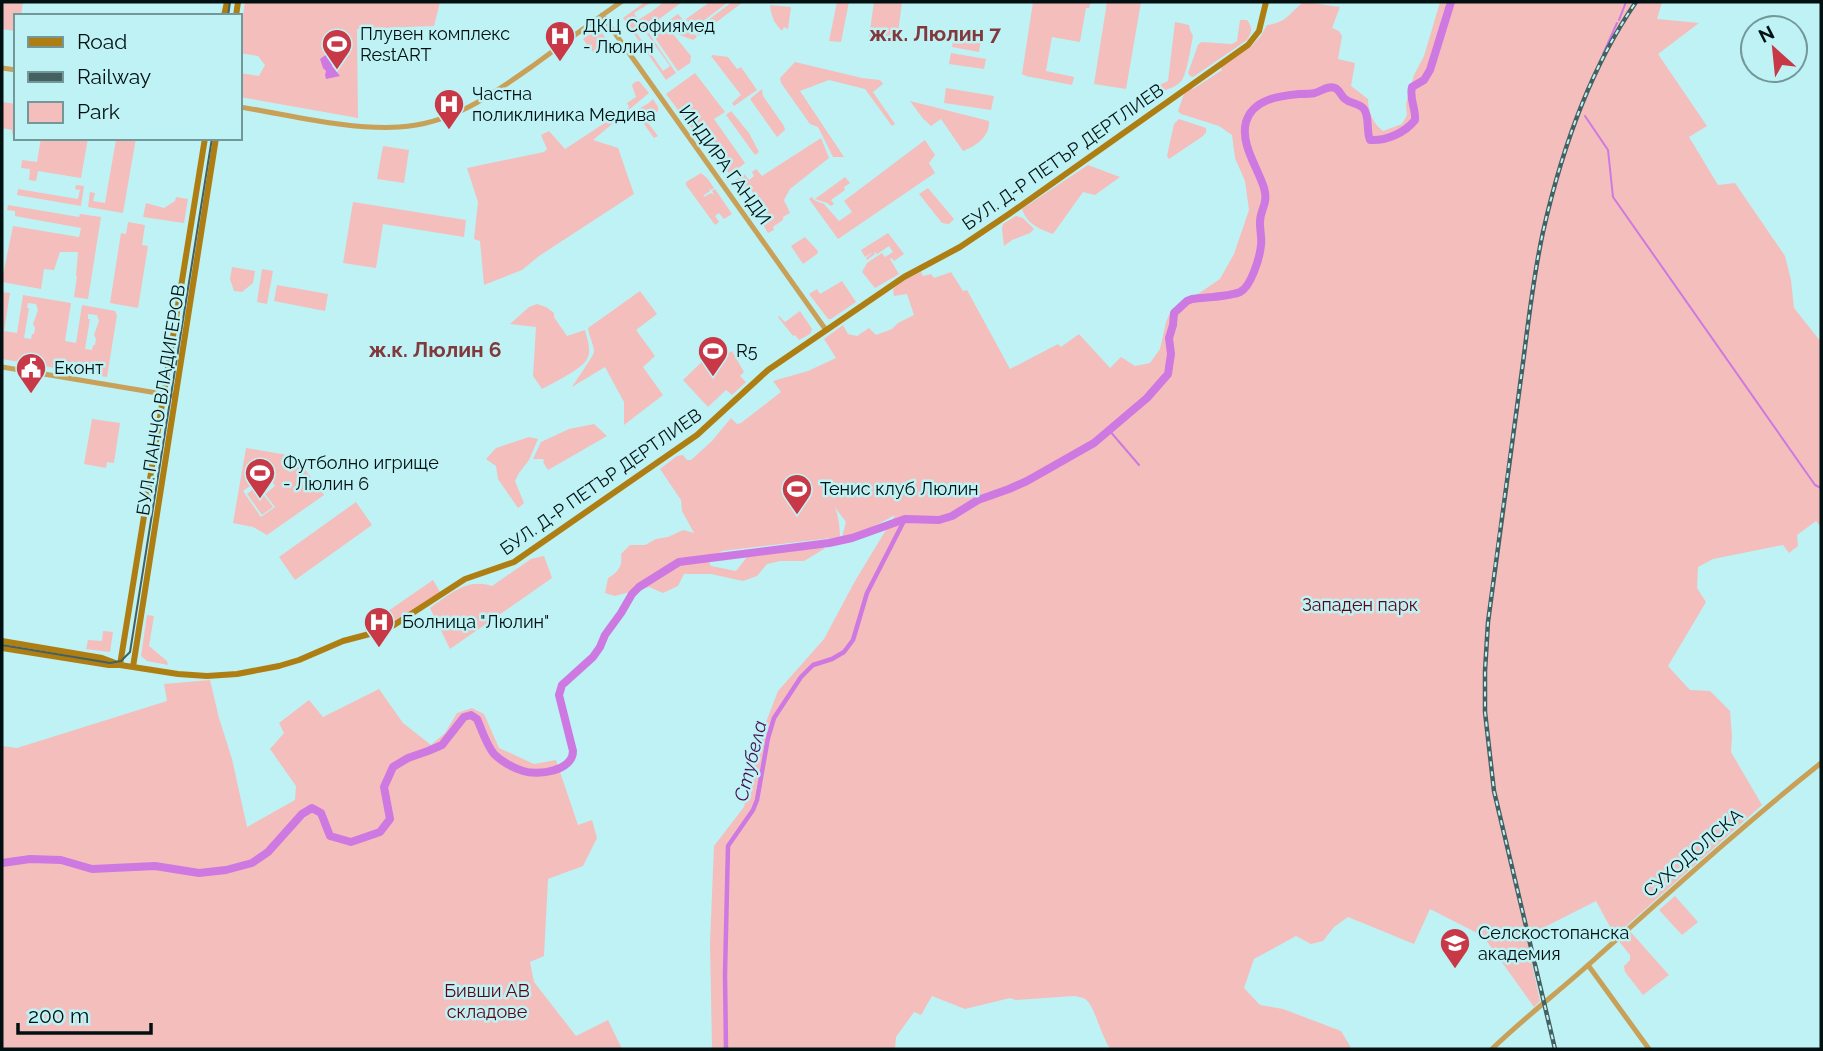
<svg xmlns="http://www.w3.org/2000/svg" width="1823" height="1051" font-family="Raleway,sans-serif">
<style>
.green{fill:#f4bebd;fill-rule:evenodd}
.water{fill:#cd79e1}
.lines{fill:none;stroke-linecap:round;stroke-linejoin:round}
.stream{stroke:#cd79e1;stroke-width:2}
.canal{stroke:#cd79e1;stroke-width:4.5}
.river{stroke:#cd79e1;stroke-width:8}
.tertiary{stroke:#c9a057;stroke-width:5}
.secondary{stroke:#af7e13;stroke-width:6}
.tram{stroke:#446061;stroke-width:2}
.rail-casing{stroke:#446061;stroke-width:4.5}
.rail{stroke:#bff2f4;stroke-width:2;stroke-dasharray:5;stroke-linecap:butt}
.labels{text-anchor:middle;stroke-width:5;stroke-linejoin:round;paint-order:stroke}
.poi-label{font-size:18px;fill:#011011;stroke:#bff2f4;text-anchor:start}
.street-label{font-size:18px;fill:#011011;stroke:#bff2f4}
.park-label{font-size:18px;fill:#5e0314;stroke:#bff2f4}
.water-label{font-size:19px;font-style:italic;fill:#440e50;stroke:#bff2f4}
.quarter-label{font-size:21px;font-weight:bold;fill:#81393c;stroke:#bff2f4}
</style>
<rect width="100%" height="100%" fill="#bff2f4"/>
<!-- green -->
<path class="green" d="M2,2H23L21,16H16V31L2,29Z
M245,2H440L434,26L357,29L358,118L240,97V73L259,76L265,65L258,56L240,53V35Z
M645,2H652L634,13L638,20L651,12L664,2H682L646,29L676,73L666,80L623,18ZM642,27L670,66L663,71L636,32Z
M710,2H728L693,29L686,19Z
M732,2H743L698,36L694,31Z
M837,2H849L841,42L829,41Z
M874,2H902L897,41L869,37Z
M1033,2H1091L1089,8H1086L1080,42L1052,37L1046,71L1074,77L1072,85L1026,76L1022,74Z
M1107,2H1141L1126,89L1094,84Z
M1304,2L1340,7L1332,28L1339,31L1342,36L1338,59L1355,63L1351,86L1368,99C1368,111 1373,124 1383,131L1402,124L1407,115L1406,104L1414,75L1424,56L1440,2H1662L1657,19L1699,23L1658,54L1707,126L1689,137L1718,185L1735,183L1785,256L1791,280L1794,308L1821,342V527L1816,521L1797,535L1798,546L1789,553L1783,545L1713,559L1698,567L1697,588L1706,602L1668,666L1690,690L1710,691L1730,711L1732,736L1731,752L1762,805L1615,936L1596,901L1531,934V937L1527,940L1540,1001L1534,1007L1483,936L1430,909L1414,944L1348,917L1334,927L1323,941L1311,944L1296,936L1254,959L1244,988L1260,1005L1283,1009L1341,1031L1350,1046V1049H1111C1101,1038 1095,1005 1085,999C1082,997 1078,997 1074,996L1016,1000L1010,998L965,1009L932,996L921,1015L914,1012L896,1037L895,1049H712L710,943L714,846L744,807L763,730L778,691L824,639L855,581L895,515C878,524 862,534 842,537L846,522L834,506C838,512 840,528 840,537L722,551L708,560L711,566L736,571L747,557L823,546L824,549L804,561H780L767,564L757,576L743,581L711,574H684L678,586L663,593L649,587L615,596L605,593L608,578C618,572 623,566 621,554L630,545H645L656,539L668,537L683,530L694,533L682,511L681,500L660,469L677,456L683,455L687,460H691L712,441L731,418L737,424L741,423L781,392L773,381L808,371L836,358L824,339L843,325L848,334L857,336L869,328L876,335L892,329L898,323L914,315L907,294L894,296L893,290C900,281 911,277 921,272L923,276L931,274L934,278L951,272L963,291L967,290L1010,369L1058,344L1061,347L1079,334L1110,368L1121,357L1135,366L1150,363L1160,349L1166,322L1170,313L1220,279L1234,254L1249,210L1245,181L1235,158L1232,135L1219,126L1181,114L1178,111L1184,94L1191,87L1193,89L1222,70L1221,67L1249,48L1260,37L1267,25C1289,22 1288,13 1304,2Z
M770,5L791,7L788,29L784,27L782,31C774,23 771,16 770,5Z
M678,14L697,37L693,40L677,34L667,22Z
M1240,20H1247C1253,28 1252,32 1247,40L1193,77L1190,76L1188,73L1198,45L1201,42L1232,44L1237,41Z
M1175,22L1189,25L1190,30L1193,36C1191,45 1187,74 1182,80C1175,90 1152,94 1140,94L1168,81Z
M664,23L691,56L690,63L678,71L651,32Z
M598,28L608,41L593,52L583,39Z
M954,34L981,38L979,52L952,47Z
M951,53L986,59L984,69L949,64Z
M713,55L728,57L737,69L741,67L757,90L734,106L732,103L741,95L711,56Z
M795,62L862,78L880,80L883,84L873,92L895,124L892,126L865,89L829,80L800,91L844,157H833L818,127L810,124L781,83L780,78Z
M695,73L725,112L714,119L745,163L730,175L698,129L694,131L666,94Z
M639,81L649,93L593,140L618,148L634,194L539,256L522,270L484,285L480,241L474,239L478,202L467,168L544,152L547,149L541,135L549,131L565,149L629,107L627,103L636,97L632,85L635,82Z
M946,88L994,96L991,110L944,103Z
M762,89L763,96L784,126L785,130L777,137L750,99Z
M653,99L658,107V111L645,119L658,136L654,138L635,111L649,103Z
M910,101L989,121C990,136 977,146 963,151L941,119L931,126L925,120H924Z
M2,102L16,104V135L12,134V130L2,128Z
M731,111L749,133L759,152L755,155L726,115Z
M1179,119L1206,128V132L1203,136L1169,159L1167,156L1174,124Z
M41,138H88L81,178L38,171L36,181L29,180L30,169L21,168L22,160L37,162Z
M123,138H136L123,213L88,207L90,192L95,193L93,201L105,203L116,140L122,141Z
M821,138L829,158L790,189L784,200L790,213L783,217V220L773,227L774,230L768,233L762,223L769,217L760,201L758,202C754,196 753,192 748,185L742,190L735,180L744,174L749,180L754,176L752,172L756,169L762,176Z
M925,140L935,155L929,163L935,173L838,239L809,199L812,197L814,200L824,204L839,221L852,212L844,201Z
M383,146L409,150L404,183L377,179Z
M1088,165L1120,177L1095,195L1083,192L1053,234C1039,229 1027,224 1022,209Z
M701,173L707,178L714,188L711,190L709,188L710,191L704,195V197L711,193L714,195L712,191L715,189L732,214L724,219L719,213L715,216L719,222L715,225L686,185V182Z
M845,177L850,183L844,187L845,190L831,200L834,204L831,206L827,203L815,199Z
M76,185L84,186L81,206L17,195L18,189L78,199L80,190L75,189Z
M928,188L954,219L949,224L942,223L919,194Z
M176,197L188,199L184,223L143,217L146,203L164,208L175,201Z
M353,202L466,220L464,237L383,224L376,268L343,263Z
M8,205L79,217L80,214L101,217L88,299L74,297L77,277L76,276L78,252H60L54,270L44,269L41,289L2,282V275H3L13,226L79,237L81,228L15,216V211L7,210Z
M1016,216L1023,218L1034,229L1030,233L1012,240L1004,246L1002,229L1003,224Z
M128,222L145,225L142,245L148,246L138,308L110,303L121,233L126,234Z
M888,233L904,254L894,261L892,258L890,259L899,274L875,288L862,272L867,263L882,253L885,257L893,252L889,246L877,254L874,251L875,254L867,260L866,258L873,252L865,257L861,250Z
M805,237L818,251L817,254L803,264L791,246Z
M232,267L255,271L253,283L242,292L234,291L230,279Z
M262,269L273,271L267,304L257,302Z
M842,281L856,302L831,319H828L809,294L817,289L820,294Z
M277,285L328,294L325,311L274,301Z
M640,291L657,314L636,330L655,356L643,367L663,395L624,425V402L605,367L572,387C575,382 594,355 594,352C594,345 589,336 588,328Z
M2,292L10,293L4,331L17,333L23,295L71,303L65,341L76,343L82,305L115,311L117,315L107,377L2,359ZM28,303L36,304L38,310L33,324L35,328L34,334H32L31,339L24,338L29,308H27ZM88,314L97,315L99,321L94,335L96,339L95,345H93L92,350L85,349L90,319H88Z
M537,304L546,307L554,313V317L567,336L585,330C587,339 592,350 587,359C582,369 553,383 542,389L533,376L536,327L510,324L529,307Z
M800,311L812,329L810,334L799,340L795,335L793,336L778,317L779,316L785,322Z
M718,346L726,354L732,351L744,372L740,376L746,382L732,395L726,390L708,407L683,380Z
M92,419L120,423L114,463L107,462L106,468L84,464Z
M594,424L607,436L548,470L543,462L544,461L543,459H533L541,442L569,429Z
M529,437L538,439L529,460L519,473L515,481L524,503L518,508L498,479L496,466L486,459L496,448Z
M246,448L293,456L298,460L324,495L267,535L253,527L233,523ZM267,474L275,486L265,494L275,507L261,517L243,491Z
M257,486L273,507L262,515L247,494Z
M356,502L372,525L295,580L279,557Z
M544,556L552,578L450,649L430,608C451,594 466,578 492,586L531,559Z
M433,580L440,592L394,624L366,633L365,627Z
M147,615L154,616L149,646L167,661L168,665L147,661L141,656Z
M103,631L113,632L110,652L86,649L88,640L102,641Z
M210,680L219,718L232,759L247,827L295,800L296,786L270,749L284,733L279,723L309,700L323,717L379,689L403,723L431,745L445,733L457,713L472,708L484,714L499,748L534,764L556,760L578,825L592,820L597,838L583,866L548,879L544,956L530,962L534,982L576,1036L608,1020L622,1049H2V746L17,748L167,701L164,684Z
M1675,896L1698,922L1682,935L1659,910Z
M1628,929L1669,975L1643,995L1625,972L1624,966L1630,960V955L1617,939Z"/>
<!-- water -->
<path class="water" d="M332,46L343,48L347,52L333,59L332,66L340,76L326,79L325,75L326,71L323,68L320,59L327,54V49Z"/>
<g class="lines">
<!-- stream -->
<path class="stream" d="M1619,20L1626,2
M1603,54L1617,23
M1585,116L1608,150L1613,197L1815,485L1821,488
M1109,430L1139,465"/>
<!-- canal -->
<path class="canal" d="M726,1049L725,974L728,846L753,810L757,800L768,738L774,718L801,677L813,665L832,659L844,652L853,640L867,593L905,519"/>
<!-- river -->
<path class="river" d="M2,863L30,859L61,860L92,869L155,866L199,873L226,870L252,863L268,852L302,814L312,808L321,813L330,836L351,842L380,832L390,819L384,787L393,767L408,758L428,751L442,745L464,717L471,715L477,719C482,730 486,744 494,754C501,761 513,768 523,771C538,776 573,771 573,751L559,695L562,685L593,657L600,647L605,635L621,613L632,594L639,587L679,562L829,543L852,538L905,519L939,520L952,516L978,500L1009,489L1027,481L1094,443L1147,398L1168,374L1171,354L1169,338L1173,325L1174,313L1187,301L1192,299C1206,297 1228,297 1240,292C1251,287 1260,257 1261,245C1262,238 1260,231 1260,224C1259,210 1269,205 1264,188C1258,168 1240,144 1246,122C1253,99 1279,96 1299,94C1305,94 1310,94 1315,93C1322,91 1328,85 1335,88C1340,90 1341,96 1345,99C1351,104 1359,103 1364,109C1370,118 1366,131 1370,140C1386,141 1405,133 1415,120C1416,108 1409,99 1412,87L1424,80L1430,70L1451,2"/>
<!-- tertiary -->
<path class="tertiary" d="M602,15L826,330
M2,68L16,70
M240,107C291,115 348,130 399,127C452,124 493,94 534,65C563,44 592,22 621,2
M2,367L175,396
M1588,965L1649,1049
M1492,1049C1525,1017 1562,989 1596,958C1670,892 1743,825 1821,763"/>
<!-- secondary -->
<path class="secondary" d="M224,16L227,2
M236,16L238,2
M2,641L102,658L118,664
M2,648L109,665H120L178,674L207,676L237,674L279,666L299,660L343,641L381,631L394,625L465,579L514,562L697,435L768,370L904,277L960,247L1009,214L1248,45L1259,31L1266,2
M120,665L205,138
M133,667L216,138"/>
<!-- tram -->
<path class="tram" d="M228,16L230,2
M2,645L110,663L121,661L130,652L212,138"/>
<!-- rail casing -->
<g class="rail-casing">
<path id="rail" d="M1555,1049L1494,791L1485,712V671L1488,622C1498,543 1509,464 1520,385C1527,335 1532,282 1543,232C1561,152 1589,70 1636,2"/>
</g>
<!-- rail -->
<use href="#rail" class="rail"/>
</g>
<!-- icons -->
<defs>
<g id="hospital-pin" transform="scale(1.575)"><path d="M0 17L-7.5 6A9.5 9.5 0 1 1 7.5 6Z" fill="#c83846" stroke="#bff2f4"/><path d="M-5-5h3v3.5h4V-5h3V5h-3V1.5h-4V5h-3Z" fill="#fff"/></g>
<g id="stadium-pin" transform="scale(1.575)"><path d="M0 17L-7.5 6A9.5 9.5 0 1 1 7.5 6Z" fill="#c83846" stroke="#bff2f4"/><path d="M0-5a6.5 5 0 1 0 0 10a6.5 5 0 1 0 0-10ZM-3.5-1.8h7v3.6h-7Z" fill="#fff"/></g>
<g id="civic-pin" transform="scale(1.575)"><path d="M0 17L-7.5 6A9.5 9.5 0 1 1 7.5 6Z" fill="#c83846" stroke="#bff2f4"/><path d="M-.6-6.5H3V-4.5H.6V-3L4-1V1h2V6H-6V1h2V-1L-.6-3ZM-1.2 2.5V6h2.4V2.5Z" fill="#fff"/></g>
<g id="university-pin" transform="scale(1.575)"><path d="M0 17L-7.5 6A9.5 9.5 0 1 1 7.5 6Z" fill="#c83846" stroke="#bff2f4"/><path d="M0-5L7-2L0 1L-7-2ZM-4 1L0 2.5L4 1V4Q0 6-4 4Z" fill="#fff"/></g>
</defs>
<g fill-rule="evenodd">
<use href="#hospital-pin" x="560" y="36"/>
<use href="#stadium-pin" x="337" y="44"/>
<use href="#hospital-pin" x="449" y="104"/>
<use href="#stadium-pin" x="713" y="351"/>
<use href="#civic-pin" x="31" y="368"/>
<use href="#stadium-pin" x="260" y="473"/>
<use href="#stadium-pin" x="797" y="489"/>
<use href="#hospital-pin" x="379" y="622"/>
<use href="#university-pin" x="1455" y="943"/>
</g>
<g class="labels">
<!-- poi labels -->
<g class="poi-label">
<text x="583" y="32">ДКЦ Софиямед<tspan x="583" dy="21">- Люлин</tspan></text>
<text x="360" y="40">Плувен комплекс<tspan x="360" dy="21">RestART</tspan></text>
<text x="472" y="100">Частна<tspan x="472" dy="21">поликлиника Медива</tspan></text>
<text x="736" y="357">R5</text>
<text x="54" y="374">Еконт</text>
<text x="283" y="469">Футболно игрище<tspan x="283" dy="21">- Люлин 6</tspan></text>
<text x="820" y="495">Тенис клуб Люлин</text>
<text x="402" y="628">Болница "Люлин"</text>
<text x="1478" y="939">Селскостопанска<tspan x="1478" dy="21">академия</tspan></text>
</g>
<!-- street labels -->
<g class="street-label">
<text transform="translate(1063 157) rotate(-35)" y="6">БУЛ. Д-Р ПЕТЪР ДЕРТЛИЕВ</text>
<text transform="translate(725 165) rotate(54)" y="6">ИНДИРА ГАНДИ</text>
<text transform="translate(161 400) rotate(-81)" y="6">БУЛ. ПАНЧО ВЛАДИГЕРОВ</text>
<text transform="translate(601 482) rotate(-35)" y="6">БУЛ. Д-Р ПЕТЪР ДЕРТЛИЕВ</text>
<text transform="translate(1693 853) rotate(-41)" y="6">СУХОДОЛСКА</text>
</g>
<!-- park labels -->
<g class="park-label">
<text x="1360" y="611">Западен парк</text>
<text x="487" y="997">Бивши АВ<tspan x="487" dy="21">складове</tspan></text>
</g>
<!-- water labels -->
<g class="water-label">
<text transform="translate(750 761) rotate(-76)" y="7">Стубела</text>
</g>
<!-- quarter labels -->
<g class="quarter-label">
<text x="935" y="41">ж.к. Люлин 7</text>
<text x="435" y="357">ж.к. Люлин 6</text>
</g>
</g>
<!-- border -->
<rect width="1823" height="1051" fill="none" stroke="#011011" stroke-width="7"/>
<!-- legend -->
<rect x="14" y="14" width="228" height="126" fill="#bff2f4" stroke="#739899" stroke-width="2"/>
<rect x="28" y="37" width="35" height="10" fill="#af7e13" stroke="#739899" stroke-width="2"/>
<text x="77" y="49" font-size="21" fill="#011011">Road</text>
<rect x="28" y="72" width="35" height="10" fill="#446061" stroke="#739899" stroke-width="2"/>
<text x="77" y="84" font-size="21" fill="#011011">Railway</text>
<rect x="28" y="102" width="35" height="21" fill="#f4bebd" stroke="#739899" stroke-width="2"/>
<text x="77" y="119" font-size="21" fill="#011011">Park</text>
<!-- north arrow -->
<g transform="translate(1774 49) rotate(333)"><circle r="33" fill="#bff2f4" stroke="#739899" stroke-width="2"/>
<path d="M0-5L12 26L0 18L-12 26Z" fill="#c83846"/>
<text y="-10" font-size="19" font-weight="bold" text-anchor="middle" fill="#011011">N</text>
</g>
<!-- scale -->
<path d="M18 1023v10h133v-10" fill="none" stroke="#011011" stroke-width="3.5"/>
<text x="28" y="1023" font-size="21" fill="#011011" stroke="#bff2f4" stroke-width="5" paint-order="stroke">200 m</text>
</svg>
